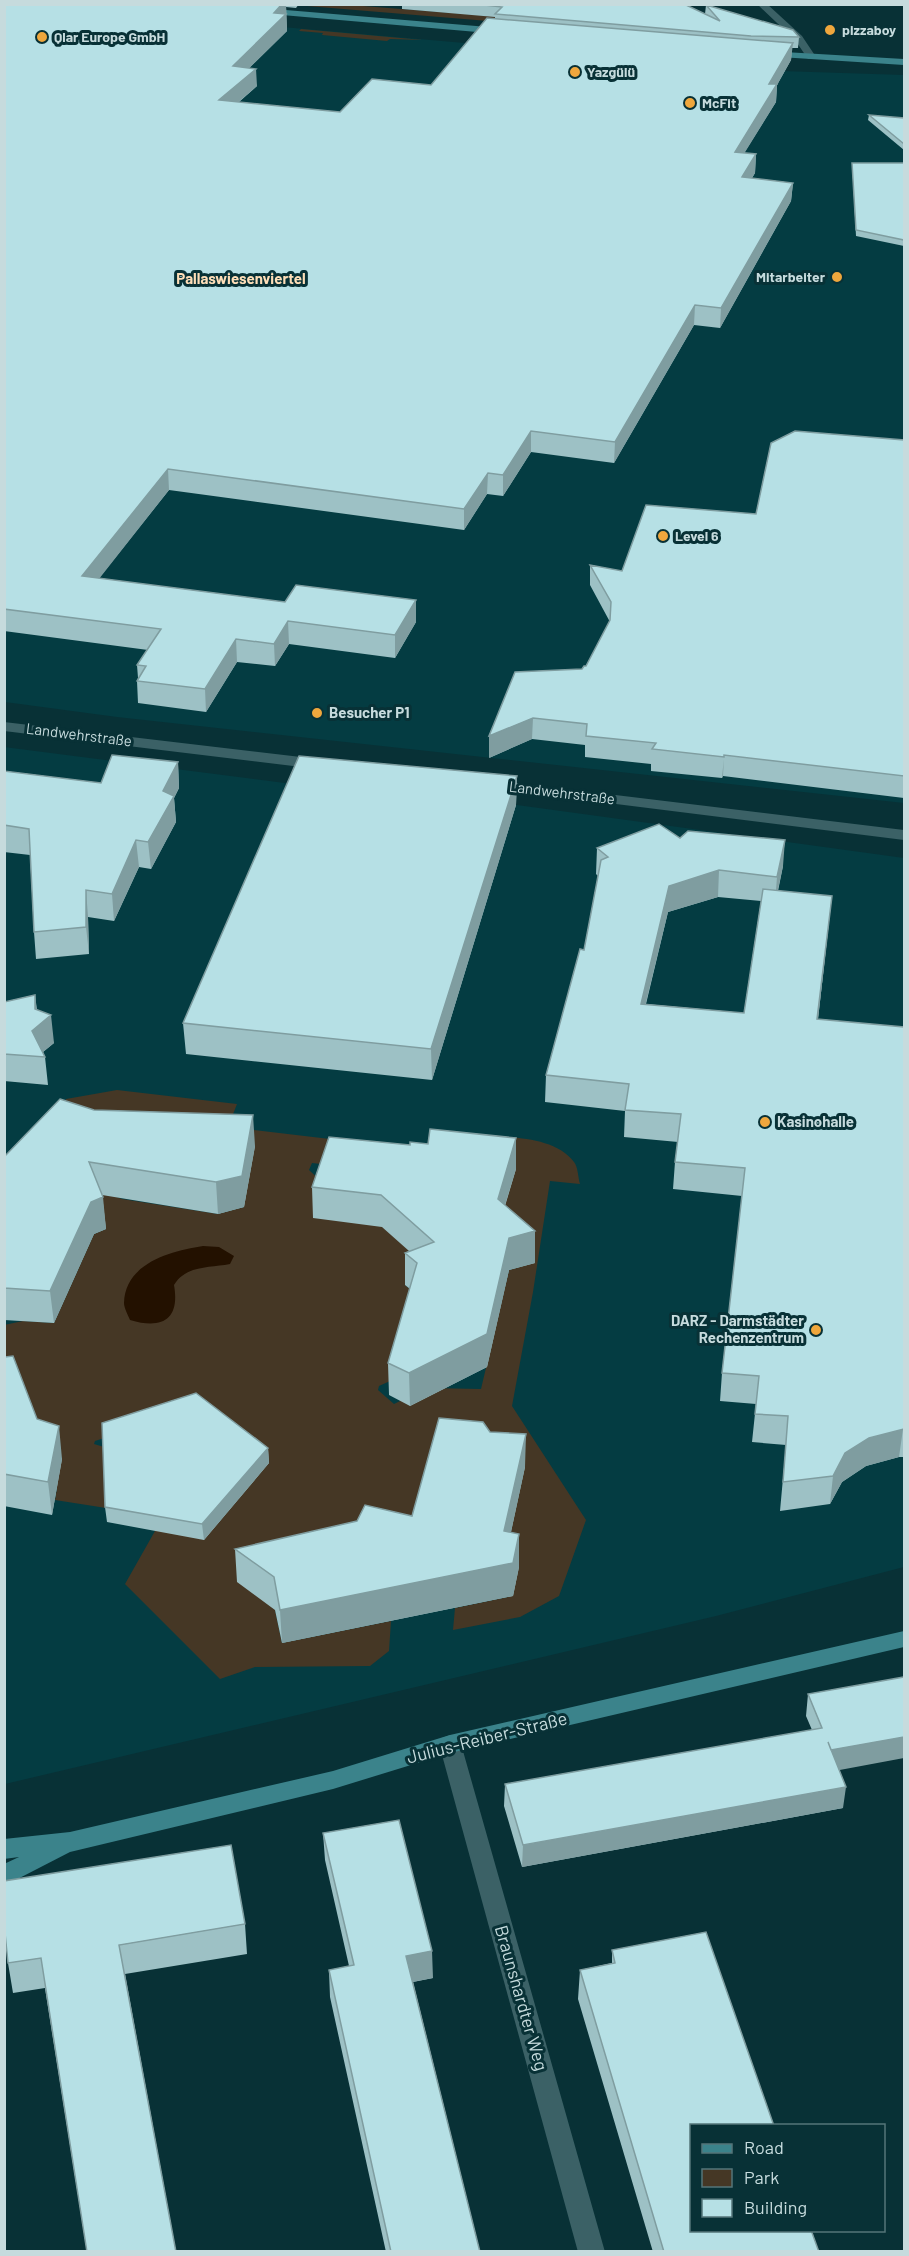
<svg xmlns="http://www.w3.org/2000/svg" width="909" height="2256" font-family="Barlow,sans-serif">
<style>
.built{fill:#043c42}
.green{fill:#453725}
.water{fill:#231100}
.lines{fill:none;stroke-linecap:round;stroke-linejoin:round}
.minor{fill:#3b6166;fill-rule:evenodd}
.major{fill:#3b838b;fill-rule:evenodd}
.wall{fill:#9dc1c5;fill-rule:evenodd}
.shaded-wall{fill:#7f9da0}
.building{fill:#b6e0e5;stroke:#7f9da0;stroke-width:1.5}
.poi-dot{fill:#efa73d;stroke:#083136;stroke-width:2}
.labels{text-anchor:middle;stroke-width:6;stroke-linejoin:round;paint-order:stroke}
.far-poi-label{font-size:14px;font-weight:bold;fill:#c6dbdd;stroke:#083136;text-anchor:start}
.far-quarter-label{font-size:15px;font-weight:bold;fill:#fddeb8;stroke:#083136}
.poi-label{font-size:15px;font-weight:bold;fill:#c6dbdd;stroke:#083136;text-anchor:start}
.street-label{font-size:15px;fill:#c6dbdd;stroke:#083136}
.near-street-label{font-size:18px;fill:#c6dbdd;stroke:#083136}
</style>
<rect width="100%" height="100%" fill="#083136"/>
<!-- built -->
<path class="built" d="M5,5H32L781,71L904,75V803L117,717L5,702Z
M4,747L300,785L517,805L904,858V1567L716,1616L5,1784Z"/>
<!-- green -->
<path class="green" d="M309,4L350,5L504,17L500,22L307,6Z
M301,29L423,40L390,39L387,41L322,35L323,33L299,31Z
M117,1090L237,1104L228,1127L431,1151L339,1166L312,1163L309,1170L325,1185L370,1212L423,1257L405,1285L417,1295L399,1377L379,1386L378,1390L394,1404L427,1388L481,1389L509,1270L530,1264L489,1224L477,1135C507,1138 553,1135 574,1162C578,1167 578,1177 580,1184L550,1181L533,1292L512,1406L586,1520L559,1596L520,1617L453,1630L455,1608L508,1597L509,1593L414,1544L275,1610L282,1643L391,1621L389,1651L370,1666L255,1667L220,1679L125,1584L155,1531L197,1408L95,1441L94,1444L104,1447L106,1508L55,1500L57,1488L5,1374L4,1325L23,1321L54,1323L94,1234L106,1229L98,1190L122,1199L218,1214L244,1207L57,1122L66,1099Z"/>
<!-- water -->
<path class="water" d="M203,1246L219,1247L234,1256L230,1264C210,1268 186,1265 174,1285C180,1319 163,1330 130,1320C128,1315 124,1308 124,1303C125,1263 171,1251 203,1246Z"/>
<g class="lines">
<!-- minor -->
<path class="minor" d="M757,4H767L802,36L816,57L814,59H808L795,40Z
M4,722L318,759L326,764L318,769L4,731Z
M492,780L904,830V840L487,788L484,785L487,782Z
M450,1735L458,1738L461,1744L605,2252H578L439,1744L442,1738Z"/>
<!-- major -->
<path class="major" d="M262,8L500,28L505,31L500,34L259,13V9Z
M767,51L904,59V65L764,56L762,54Z
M904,1631V1647L450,1753L333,1789L70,1852L4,1886V1864L19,1857L4,1859V1839L70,1832L333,1771L450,1735Z"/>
</g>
<!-- wall -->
<path class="wall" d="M4,4H299L296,8L286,7L287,31L249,68L257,86L239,102L340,112L431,85L495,19V17L402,9V4H684L705,14L706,5L799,37L798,48H792L791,60L777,85L776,102L744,153L756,154L755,173L752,178L793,183L791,201L720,328L694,325L614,463L531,452L503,496L487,494L464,530L169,490L99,578L416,622L395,658L289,644L275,666L237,662L206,712L138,703L137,681L138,678L137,665L148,650L4,631Z
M869,115L904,118V150L868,120Z
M852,163H904V246L856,236Z
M904,440V798L723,776L722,778L651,771V764L585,757V745L532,739L489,758L586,666L610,622L590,585V565L622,571L756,514Z
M178,762L179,788L174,798L176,822L151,869L139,867L114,921L88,917L89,954L36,959L34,932L30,855L4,852V771L101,783Z
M517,776L516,805L432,1080L186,1054L183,1023Z
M680,838L783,866L778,891L829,922L818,1019L904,1027V1457H899L866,1466L842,1482L830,1504L780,1511L786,1445L752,1442L756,1404L720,1401L722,1373L742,1196L673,1189L675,1162L678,1142L624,1137L625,1111L545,1102L546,1075L584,950L598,876L596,874L597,848ZM718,897L761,901L744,1013L646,1004L668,912Z
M35,995L37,1010L54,1043L43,1052L45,1057L48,1085L4,1081V1002Z
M94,1110L255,1146L244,1207L218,1214L102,1195L106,1229L94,1234L54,1323L4,1320V1157Z
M516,1169L505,1206L535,1263L509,1270L487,1367L410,1406L389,1395L388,1363L410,1289L405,1285V1253L409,1251L382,1227L313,1218L312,1187Z
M4,1355L37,1419L62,1459L52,1515L4,1506Z
M490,1432L525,1467L511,1532L519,1567L513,1596L282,1643L275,1610L237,1582L235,1549L412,1516Z
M268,1448L269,1463L204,1540L107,1522L105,1507Z
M808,1694L839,1770L843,1808L522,1867L504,1806L505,1784L812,1730L806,1716Z
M323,1833L433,1978L413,1982L480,2252H386L330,1997L329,1970L349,1966L325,1860Z
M245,1924L247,1954L125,1974L176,2252H87L45,1988L13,1993L8,1963Z
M612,1950L819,2252H653L578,1999L580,1970L612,1963Z"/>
<!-- shaded-wall -->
<path class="shaded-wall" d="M282,4H286L287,31L233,84V66L274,13Z
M793,43L791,60L777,85L776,102L734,170L735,152L769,84Z
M256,69L257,86L220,118L219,100Z
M756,154L755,173L741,196L742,177Z
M793,183L791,201L720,328L721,308Z
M695,305L694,325L614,463L615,442Z
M531,431V452L503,496V475Z
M168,469L169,490L84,598L82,576Z
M488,473L487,494L464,530V509Z
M416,600V622L395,658V635Z
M288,621L289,644L275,666L274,644Z
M236,639L237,662L206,712L205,689Z
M533,718L532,739L489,758V736Z
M724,755L723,776L722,778L724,757Z
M178,762L179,788L174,798L176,822L151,869L148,842L163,791Z
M517,776L516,805L432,1080L431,1049Z
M136,840L139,867L114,921L112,894Z
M785,840L783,866L775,903L777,877Z
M719,870L718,897L668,912L639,1031L641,1004L669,886Z
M86,890L88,917L89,954L86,927Z
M832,896L829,922L815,1046L817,1019Z
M35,995L38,1023L51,1015L54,1043L38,1056L32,1031Z
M253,1115L255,1146L244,1207L218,1214L216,1182Z
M516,1138V1169L497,1231L498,1199Z
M103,1197L106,1229L94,1234L54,1323L50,1291L91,1202Z
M535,1231V1263L509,1270L487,1367L410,1406L409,1373L509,1238Z
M59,1426L62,1459L52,1515L48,1482Z
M903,1429L899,1457L866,1466L842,1482L830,1504L833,1476L845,1453L869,1438Z
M526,1434L525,1467L504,1564V1531Z
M268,1448L269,1463L204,1540L202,1524Z
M519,1534V1567L513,1596L282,1643L280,1610Z
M904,1737V1758L829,1772L831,1750Z
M846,1787L843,1808L522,1867L523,1845Z
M432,1951L433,1978L407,1983L406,1956Z"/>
<!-- building -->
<path class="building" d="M4,4H282L274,13L286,14L233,66L256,69L219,100L340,112L372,79L431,85L487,18L793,43L769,84H777L735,152L756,154L742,177L793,183L721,308L695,305L615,442L531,431L503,475L488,473L464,509L168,469L82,576L285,602L296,585L416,600L395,635L288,621L274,644L236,639L205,689L137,681L146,666L137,665L161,629L4,609Z
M476,4H684L720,21L706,5L793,30L799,37L751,36L495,14L502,7Z
M869,115L904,118V144Z
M852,163H904V240L856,230Z
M795,431L904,440V776L724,755V757L652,749L656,743L586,736L587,724L533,718L489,736L515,672L582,669L584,666H586L610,620L611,602L590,565L622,571L646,505L756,514L771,443Z
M112,755L178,762L163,791L174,796L148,842L136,840L112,894L86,890V927L34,932L29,829L4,825V771L101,783Z
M299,756L517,776L431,1049L183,1023Z
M659,824L680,838L688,831L785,840L777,877L719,870L669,886L641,1004L744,1013L763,889L832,896L817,1019L904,1027V1429L869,1438L845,1453L833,1476L783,1482L788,1416L755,1414L759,1376L722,1373L745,1168L675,1162L681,1114L625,1110L629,1084L546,1075L580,949L584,950L601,860L608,857L597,848Z
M35,995V1009L51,1015L32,1031L45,1057L4,1054V1002Z
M60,1099L94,1110L253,1115L242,1176L216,1182L89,1162L103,1197L91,1202L50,1291L4,1288V1157Z
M430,1129L516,1138L498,1199L535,1231L509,1238L487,1334L409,1373L388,1363L417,1263L405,1253L434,1242L381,1195L312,1187L329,1137L410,1145V1142L428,1144Z
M4,1355L5,1357L13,1356L37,1419L59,1426L48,1482L4,1474Z
M196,1393L268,1448L202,1524L105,1507L102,1423Z
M439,1418L483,1422L490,1432L526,1434L504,1531L519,1534L513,1563L280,1610L274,1577L235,1549L357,1521L365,1505L412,1516Z
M904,1677V1737L831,1750L828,1742L846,1787L523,1845L505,1784L822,1728L808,1694Z
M399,1820L432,1951L406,1956L480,2252H391L329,1970L354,1965L323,1833Z
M231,1845L245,1924L119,1945L176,2252H87L41,1958L8,1963L4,1923V1881Z
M706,1932L774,2126H692V2230H811L819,2252H664L580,1970L615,1963L612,1950Z"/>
<!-- markers -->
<g class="poi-dot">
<circle cx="830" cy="30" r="6"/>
<circle cx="42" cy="37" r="6"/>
<circle cx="575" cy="72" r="6"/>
<circle cx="690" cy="103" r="6"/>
<circle cx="837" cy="277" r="6"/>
<circle cx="663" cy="536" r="6"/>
<circle cx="317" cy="713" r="6"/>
<circle cx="765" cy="1122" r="6"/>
<circle cx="816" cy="1330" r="6"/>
</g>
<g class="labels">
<!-- far-poi labels -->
<g class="far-poi-label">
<text x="842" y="35">pizzaboy</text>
<text x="54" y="42">Qlar Europe GmbH</text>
<text x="587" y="77">Yazgülü</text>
<text x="702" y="108">McFit</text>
<text x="825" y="282" text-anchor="end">Mitarbeiter</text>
<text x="675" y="541">Level 6</text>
</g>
<!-- far-quarter labels -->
<g class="far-quarter-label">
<text x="241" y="284">Pallaswiesenviertel</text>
</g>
<!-- poi labels -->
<g class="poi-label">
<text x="329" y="718">Besucher P1</text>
<text x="777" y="1127">Kasinohalle</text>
<text x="804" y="1326" text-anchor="end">DARZ - Darmstädter<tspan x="804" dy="17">Rechenzentrum</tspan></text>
</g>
<!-- street labels -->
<g class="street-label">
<text transform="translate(79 735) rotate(7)" y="5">Landwehrstraße</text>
<text transform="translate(562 793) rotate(7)" y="5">Landwehrstraße</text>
</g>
<!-- near-street labels -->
<g class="near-street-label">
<text transform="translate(487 1738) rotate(-14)" y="6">Julius-Reiber-Straße</text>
<text transform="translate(521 1998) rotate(74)" y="6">Braunshardter Weg</text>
</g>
</g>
<!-- border -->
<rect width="909" height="2256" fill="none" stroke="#c6dbdd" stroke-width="12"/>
<!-- legend -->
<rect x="690" y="2124" width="195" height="108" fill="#083136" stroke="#547579" stroke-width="1.5"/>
<rect x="702" y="2144" width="30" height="9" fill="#3b838b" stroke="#547579" stroke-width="1.5"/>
<text x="744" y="2154" font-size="18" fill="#c6dbdd">Road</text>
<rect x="702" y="2169" width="30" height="18" fill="#453725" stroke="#547579" stroke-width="1.5"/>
<text x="744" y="2184" font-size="18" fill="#c6dbdd">Park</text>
<rect x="702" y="2199" width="30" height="18" fill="#b6e0e5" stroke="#547579" stroke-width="1.5"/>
<text x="744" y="2214" font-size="18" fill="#c6dbdd">Building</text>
</svg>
